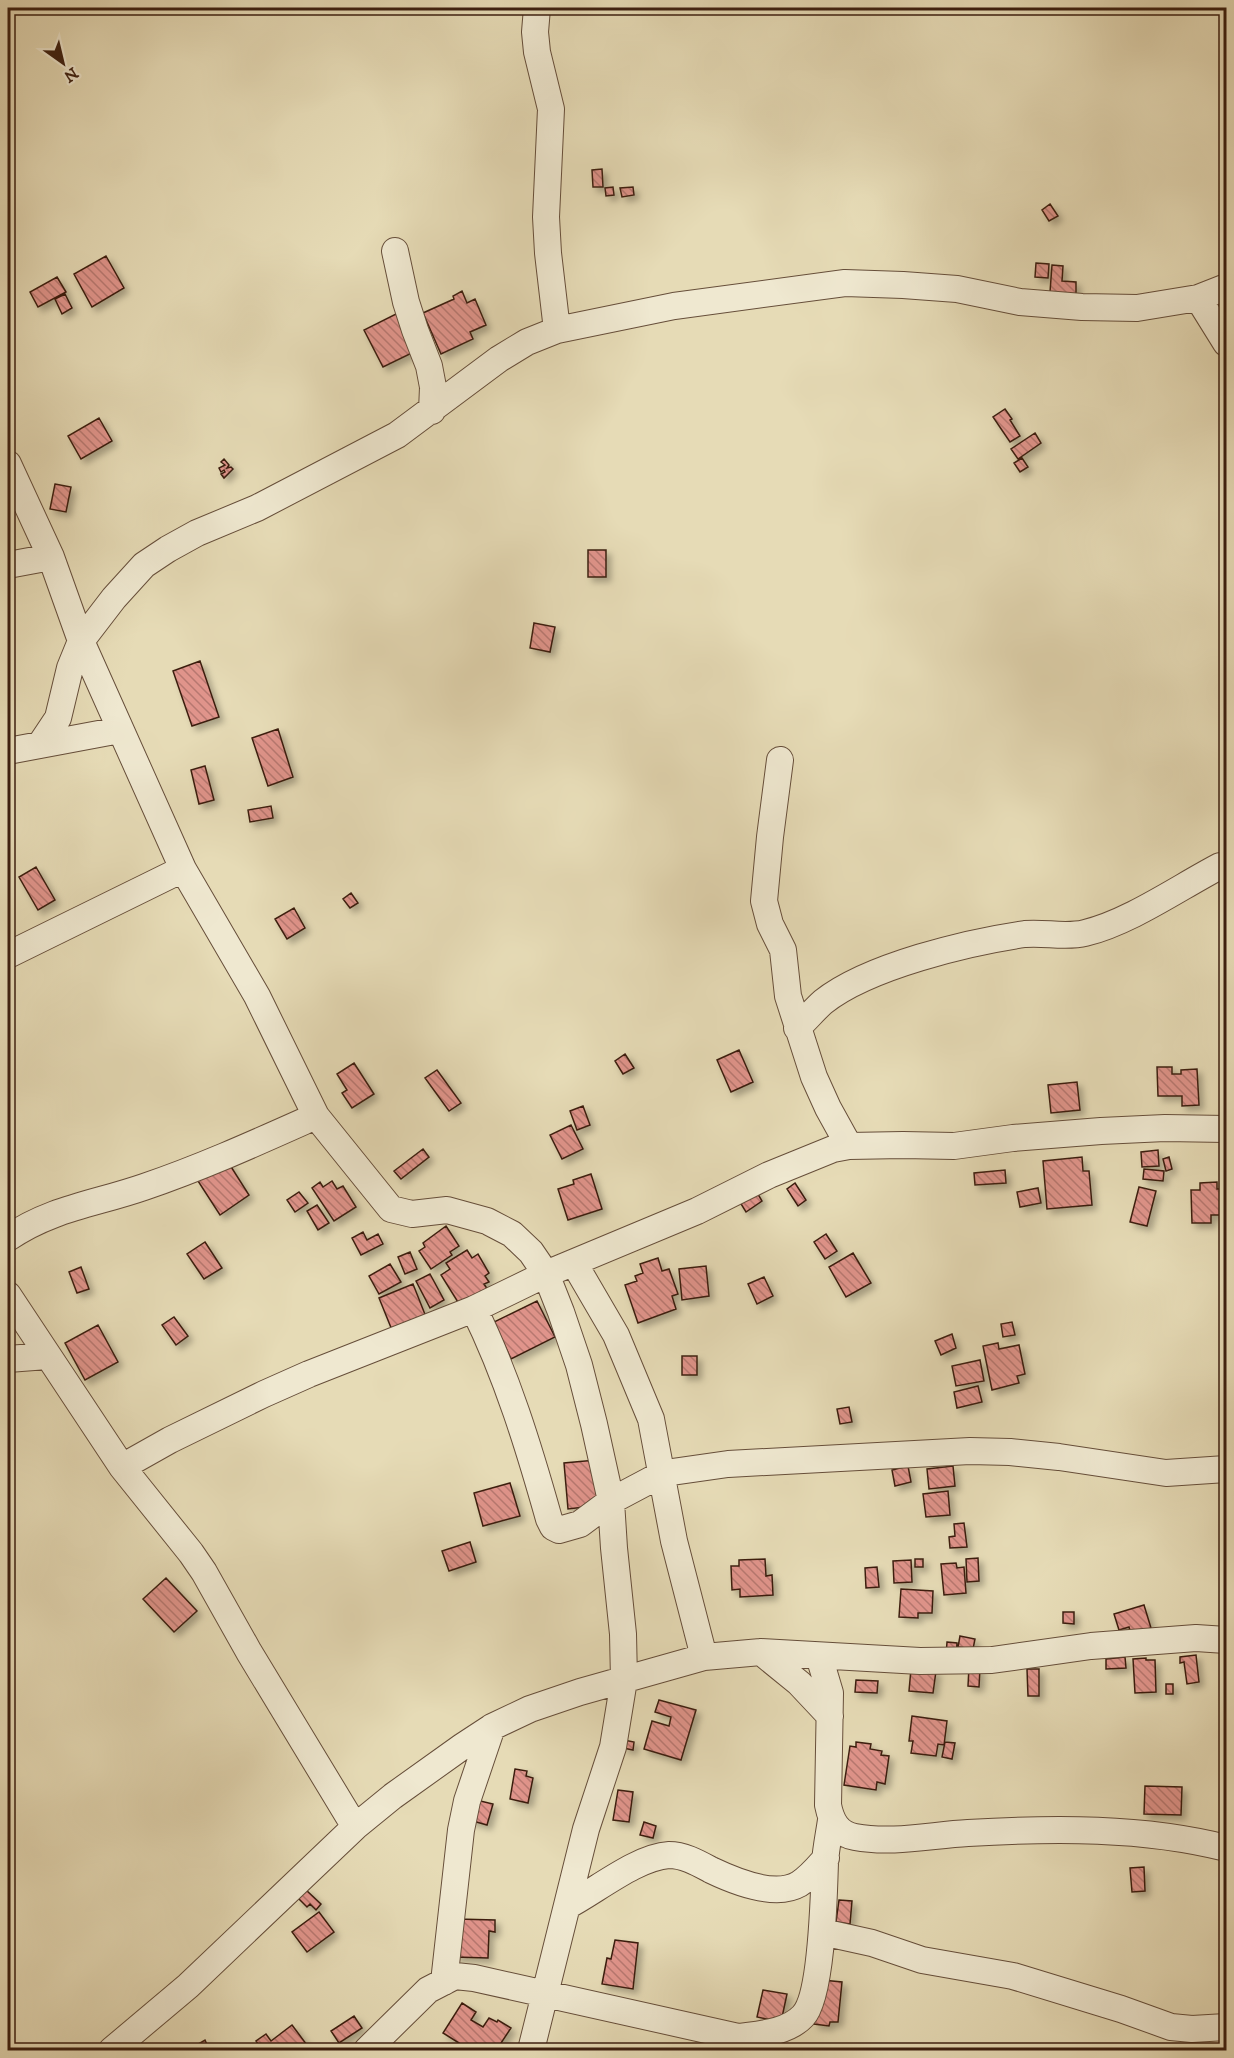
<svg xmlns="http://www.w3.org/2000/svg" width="1234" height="2058" font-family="'IM FELL DW Pica',serif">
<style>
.building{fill:url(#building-back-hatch);stroke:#3c1f10;stroke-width:1.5;filter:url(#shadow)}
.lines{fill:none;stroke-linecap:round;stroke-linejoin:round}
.minor-casing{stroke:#664e3a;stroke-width:28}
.minor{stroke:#efe8d0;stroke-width:26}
</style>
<defs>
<pattern id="building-back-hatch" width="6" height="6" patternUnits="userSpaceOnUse" patternTransform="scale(1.5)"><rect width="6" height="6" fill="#e0948b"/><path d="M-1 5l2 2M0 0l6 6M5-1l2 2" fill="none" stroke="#b77870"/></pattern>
<filter id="shadow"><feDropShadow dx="4.5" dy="4.5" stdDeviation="3" flood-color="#0004"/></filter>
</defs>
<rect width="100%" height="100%" fill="#e6dbb6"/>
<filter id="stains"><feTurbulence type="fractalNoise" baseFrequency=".00333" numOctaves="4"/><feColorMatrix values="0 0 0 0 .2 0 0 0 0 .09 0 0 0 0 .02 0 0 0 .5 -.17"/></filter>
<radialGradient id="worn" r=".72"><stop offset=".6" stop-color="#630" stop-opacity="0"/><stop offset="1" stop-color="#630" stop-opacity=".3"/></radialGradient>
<!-- building -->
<path class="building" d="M602,169L603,187H593L592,170Z
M613,187L614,195L606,196L605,188Z
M633,187L634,195L622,197L620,188Z
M1050,204L1058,216L1049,221L1042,210Z
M106,256L124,288L92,307L74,274Z
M1036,263L1049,264L1048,278L1035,277Z
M1052,265L1063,266L1062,281L1076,282V294L1050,292Z
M57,277L66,292L38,307L30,292Z
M462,291L467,303L475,299L486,325L470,332L473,339L441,354L423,313L454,299L453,296Z
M65,294L72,308L62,314L55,299Z
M398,313L416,351L383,367L364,330Z
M1005,409L1012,419L1010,420L1020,436L1010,442L993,417Z
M99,418L112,441L81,459L68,436Z
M1035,433L1041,443L1018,459L1011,449Z
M1022,458L1028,467L1020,472L1014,463Z
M224,459L229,465L227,468L231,467L233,469L224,478L221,474L225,472L224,470L221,472L219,468L225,465L221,462Z
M55,484L71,487L66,512L50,509Z
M588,550H606V577H588Z
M534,623L555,627L550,652L530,648Z
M200,661L219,717L192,726L173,671Z
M278,729L293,777L268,786L252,738Z
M205,766L214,800L199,804L191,770Z
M271,806L273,818L250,822L248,810Z
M36,867L55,900L38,910L19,877Z
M351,893L358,903L350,908L343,899Z
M294,908L305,928L287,939L275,919Z
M739,1050L753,1082L731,1092L717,1060Z
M625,1054L634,1068L623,1074L615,1061Z
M354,1063L374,1094L352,1108L342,1093L347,1090L337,1074Z
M1157,1067H1172V1074H1181V1070L1197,1069L1199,1105L1182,1106V1096H1158Z
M437,1070L461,1103L449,1111L425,1078Z
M1077,1082L1080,1110L1051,1113L1048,1085Z
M583,1106L590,1125L577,1130L570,1111Z
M571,1125L583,1149L562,1159L550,1135Z
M423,1149L429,1157L401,1179L394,1171Z
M1158,1150L1159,1166L1142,1167L1141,1152Z
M1082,1157L1083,1171H1089L1092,1205L1047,1209L1043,1161Z
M1169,1157L1172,1169L1166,1171L1163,1159Z
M228,1162L249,1195L220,1215L198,1181Z
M1144,1169L1164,1171L1163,1181L1143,1179Z
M1005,1170L1006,1183L975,1185L974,1173Z
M591,1174L602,1209L568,1220L558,1189L574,1184L573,1180Z
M332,1181L337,1189L343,1186L356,1207L334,1221L312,1188L320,1182L323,1187Z
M1217,1182V1189H1226V1215H1211V1223H1192L1191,1190H1200V1183Z
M795,1183L806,1200L798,1206L787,1189Z
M1139,1187L1156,1191L1147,1226L1130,1222Z
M1038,1188L1041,1203L1020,1207L1017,1192Z
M755,1189L762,1201L746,1212L738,1199Z
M299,1192L308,1203L295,1212L287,1200Z
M317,1205L329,1223L318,1230L307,1211Z
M446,1226L459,1246L450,1252L452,1255L431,1269L419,1251L425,1247L423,1243Z
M363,1232L367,1240L378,1234L383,1244L361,1255L352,1238Z
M826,1234L837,1251L825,1259L814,1242Z
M205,1242L222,1268L204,1279L187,1254Z
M467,1250L472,1258L478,1254L489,1273L485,1276L489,1282L484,1284L488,1290L461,1307L441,1275L450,1269L446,1263Z
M410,1252L417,1269L405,1274L398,1257Z
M853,1253L871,1283L846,1297L829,1267Z
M658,1258L662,1271L669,1269L678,1294L672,1296L676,1309L638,1323L625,1285L637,1281L635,1276L643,1273L640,1264Z
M390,1264L401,1282L379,1294L369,1276Z
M706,1266L709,1296L682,1300L679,1269Z
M81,1267L89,1289L77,1293L69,1272Z
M430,1274L444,1300L430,1308L416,1281Z
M764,1277L773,1296L757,1304L748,1284Z
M413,1284L428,1322L394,1335L379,1298Z
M537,1301L555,1337L511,1359L494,1322Z
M174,1317L188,1336L176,1345L162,1325Z
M1012,1322L1015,1335L1003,1337L1001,1324Z
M98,1325L118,1362L85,1380L65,1343Z
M952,1334L956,1348L941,1355L935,1341Z
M998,1343L999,1349L1019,1345L1025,1374L1017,1376L1019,1383L992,1390L983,1346Z
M682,1356H697V1375H682Z
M980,1360L984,1381L956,1386L952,1366Z
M978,1386L982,1402L957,1408L954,1392Z
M849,1407L852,1422L840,1424L837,1409Z
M596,1460L601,1505L568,1509L564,1463Z
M908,1466L911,1482L895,1486L892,1470Z
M953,1466L955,1486L929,1489L927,1469Z
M510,1483L520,1516L483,1526L474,1493Z
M948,1491L950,1515L926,1517L923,1494Z
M964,1523L967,1547L950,1548L949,1537L955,1536L954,1524Z
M470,1542L476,1562L449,1571L442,1551Z
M978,1558L979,1581L967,1582L966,1559Z
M765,1559L766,1576L772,1575L773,1595L740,1597V1589L732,1590L731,1566H739V1560Z
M915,1559H923V1567H915Z
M911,1560L912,1582L894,1583L893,1561Z
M956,1563L957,1568L964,1567L966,1593L944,1595L941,1564Z
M877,1567L879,1587L866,1588L865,1568Z
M166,1578L197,1611L174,1632L143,1599Z
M901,1589L933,1591L932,1613H918V1618L899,1617Z
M1144,1605L1151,1628L1131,1634L1129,1627L1119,1630L1114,1614Z
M1063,1612H1074V1624L1063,1623Z
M960,1636L975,1639L973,1649L958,1647Z
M947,1642L957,1643L956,1657L946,1656Z
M1196,1655L1199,1682L1187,1684L1184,1662L1180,1663V1657Z
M1125,1657L1126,1668L1106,1669V1659Z
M1146,1658V1660H1155L1156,1692L1135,1693L1133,1659Z
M969,1667L980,1668L979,1687L968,1686Z
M911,1669L936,1671L933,1693L909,1691Z
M1027,1669H1039V1696H1028Z
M856,1680L878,1681L877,1693L855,1692Z
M1166,1684H1173V1694H1166Z
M659,1700L696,1710L681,1760L644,1749L652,1721L669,1726L671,1717L655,1712Z
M912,1716L947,1721L944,1745L938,1744L936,1756L911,1753L913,1741H909Z
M624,1740L634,1742L633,1750L623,1748Z
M856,1742L871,1744L870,1749L882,1751L881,1755L889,1756L885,1784L877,1782L876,1790L844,1785L850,1746L856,1747Z
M945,1742L955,1743L952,1759L942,1757Z
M515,1769L527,1771L526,1776L533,1778L528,1803L510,1799Z
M1145,1786L1182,1787L1181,1815L1144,1814Z
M618,1790L633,1792L629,1822L613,1820Z
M472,1799L493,1804L487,1825L466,1819Z
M644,1822L656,1826L653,1838L640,1835Z
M1144,1867L1145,1891L1132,1892L1130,1868Z
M305,1889L321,1904L316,1910L310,1904L307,1907L297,1897Z
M839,1900L852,1901L850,1924L836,1922Z
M319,1912L334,1932L307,1952L292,1932Z
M456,1919L495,1920V1932L489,1931L488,1958L455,1957Z
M615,1940L638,1943L633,1989L602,1984L607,1958L611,1959Z
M822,1980L842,1982L838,2022H830L829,2026L814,2024L817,1993Z
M763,1990L787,1994L781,2022L757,2017Z
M462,2003L476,2012L471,2020L483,2027L489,2018L497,2022L498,2020L511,2028L497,2049L501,2050H470L443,2033Z
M354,2016L362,2028L339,2043L331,2031Z
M292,2025L307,2045L300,2050H262L256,2041L266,2034L271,2041Z
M205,2040L209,2049L198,2050L195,2046Z"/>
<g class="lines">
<!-- minor casing -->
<g class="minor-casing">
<path id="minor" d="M537,8L535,32L537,52L551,109L546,217L548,253L557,330
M395,251L406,302L415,330L429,366L433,387L432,411
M1198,298L1226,343
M8,464L51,557L81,641L183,869L257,996L316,1116L391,1209L412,1214L447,1210L487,1221L512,1234L531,1252L546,1274L561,1312L579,1365L594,1424L611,1501L614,1548L623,1634L624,1680L613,1747L586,1829L531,2050
M8,565L51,557
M40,745L58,718L70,668L81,641L114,598L144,565L168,549L197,533L257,508L397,435L499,359L527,342L557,330L674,306L845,283L903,285L957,289L1020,302L1082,307L1137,308L1198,298L1226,287
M8,751L120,730
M780,760L770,837L764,901L770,924L783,950L788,996L814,1077L828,1108L849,1146
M8,955L183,869
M797,1028C806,1020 814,1010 823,1002C868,966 969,942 1025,934C1045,932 1065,938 1085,933C1130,922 1178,888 1220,866
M8,1238C52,1208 95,1204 144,1187C203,1167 260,1141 316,1116
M574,1263L616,1335L651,1419L674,1541L704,1657
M8,1295L122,1467L191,1553L204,1572L249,1652L355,1827
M474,1309C507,1376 529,1448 549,1519L553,1527L559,1530L580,1524L611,1501L660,1475L672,1472L728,1464L970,1451L1010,1452L1059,1457L1166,1473L1226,1469
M8,1359L47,1356
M122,1467L170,1440L264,1394L309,1374L474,1309L546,1274L697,1211L769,1175L833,1149L849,1146L903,1145L954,1146L1013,1138L1101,1131L1165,1128L1226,1129
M761,1652L799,1683L830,1716
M819,1656L830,1693L828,1805C831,1821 838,1834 855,1837C892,1844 931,1835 968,1833C1053,1828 1143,1827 1226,1848
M567,1906C596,1891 637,1857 669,1855C684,1855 698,1863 711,1870C734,1881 775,1898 799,1884C810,1877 818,1867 826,1858
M822,1932L872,1943L922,1960L1013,1976L1121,2009L1171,2027L1192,2029L1226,2027
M444,1982L461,1830L467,1801L492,1727
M112,2050L188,1986L355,1827L393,1796L463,1746L492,1727L530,1709L580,1692L704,1657L761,1652L920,1661L992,1660L1091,1646L1196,1638L1226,1640
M367,2050L428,1990L455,1976L474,1978L738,2037C759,2034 787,2033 803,2016C822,1996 824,1893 825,1862C826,1848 829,1834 831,1820"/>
</g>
<!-- minor -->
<use href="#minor" class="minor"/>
</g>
<!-- margin -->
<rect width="1234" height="2058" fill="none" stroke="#e6dbb6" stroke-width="30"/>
<rect x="9" y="9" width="1216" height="2040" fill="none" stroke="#3c1f10" stroke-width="3"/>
<rect x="15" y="15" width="1204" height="2028" fill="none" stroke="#3c1f10" stroke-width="1.5"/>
<!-- north arrow -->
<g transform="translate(63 63) rotate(146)" stroke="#efe8d0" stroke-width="4.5" paint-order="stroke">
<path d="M0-4.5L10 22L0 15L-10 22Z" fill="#3c1f10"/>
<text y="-9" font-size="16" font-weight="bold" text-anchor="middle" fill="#3c1f10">N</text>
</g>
<rect width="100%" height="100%" filter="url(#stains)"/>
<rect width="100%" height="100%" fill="url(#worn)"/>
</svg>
